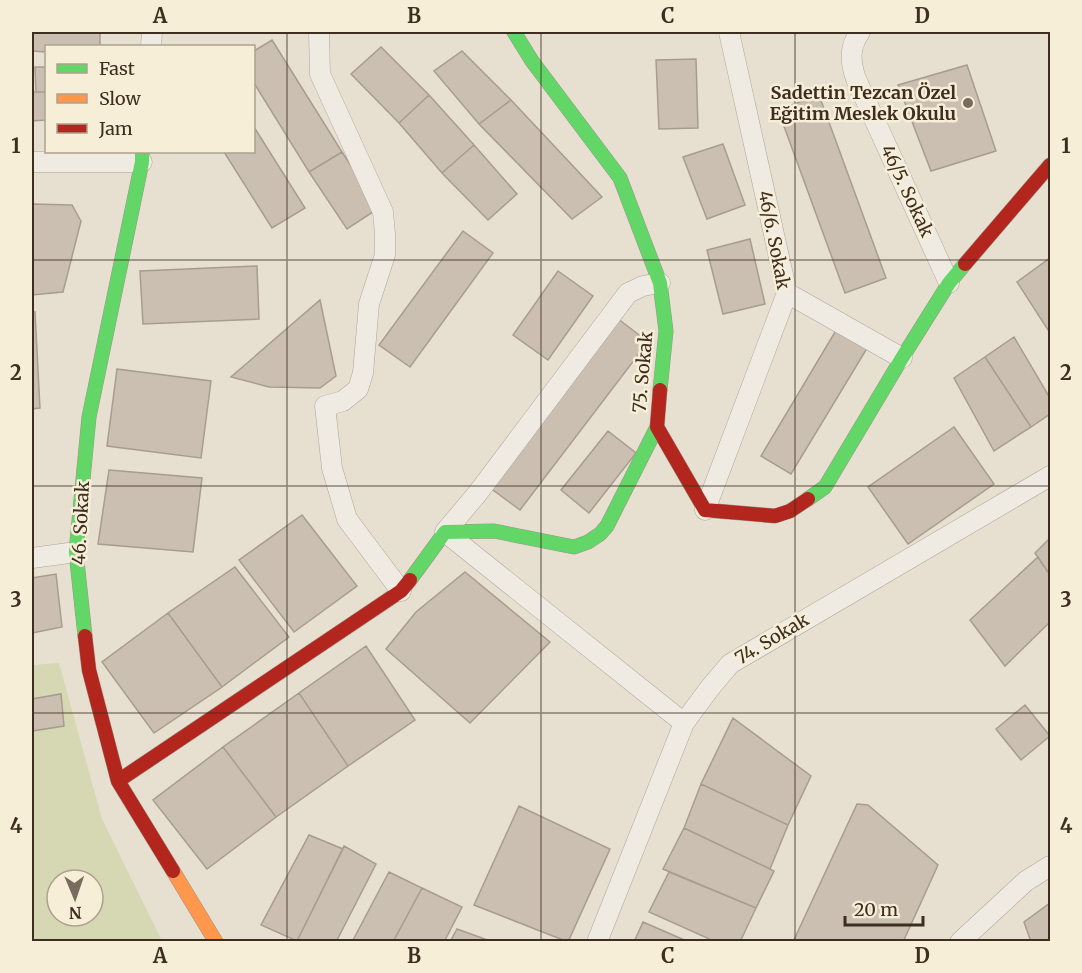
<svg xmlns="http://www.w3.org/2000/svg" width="1082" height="973" font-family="Merriweather,serif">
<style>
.green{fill:#d6d7b3;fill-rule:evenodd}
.building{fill:#cbbfb2;stroke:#a89c90;stroke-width:1.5}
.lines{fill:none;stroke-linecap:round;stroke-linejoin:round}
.street-casing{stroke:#ada599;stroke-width:21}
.fast-casing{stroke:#9c958a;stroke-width:15}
.slow-casing{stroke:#9c958a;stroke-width:15}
.jam-casing{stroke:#9c958a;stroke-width:15}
.street{stroke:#efebe3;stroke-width:20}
.fast{stroke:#63d668;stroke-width:14}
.slow{stroke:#ff974d;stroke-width:14}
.jam{stroke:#b3261e;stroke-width:14}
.grid{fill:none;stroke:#3d2e20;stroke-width:1.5;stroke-opacity:0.55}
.poi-dot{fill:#786c5e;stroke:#f7eed8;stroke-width:2}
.labels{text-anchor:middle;stroke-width:5;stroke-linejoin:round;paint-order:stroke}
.poi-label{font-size:18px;font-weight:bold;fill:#3d2e20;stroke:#f7eed8;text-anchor:end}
.street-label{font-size:18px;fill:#3d2e20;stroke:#f7eed8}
.neatline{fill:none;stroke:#3d2e20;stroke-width:2}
.grid-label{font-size:20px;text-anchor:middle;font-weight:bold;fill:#3d2e20}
</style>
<rect width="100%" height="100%" fill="#e7e0d1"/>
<!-- green -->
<path class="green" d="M59,663L102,819L162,941L32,942V665ZM57,880H93V916H57Z"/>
<!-- building -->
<path class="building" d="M32,32H100V46H46V52L32,51Z
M272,40L342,152L309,172L254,83V51Z
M381,47L429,95L399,123L351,74Z
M462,51L511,100L479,124L434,71Z
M696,59L698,128L659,129L656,60Z
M967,65L996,151L931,171L898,85Z
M35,67H46V92H36Z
M32,92H46V120L32,121Z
M429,95L474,145L442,173L399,123Z
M819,95L886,278L845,293L778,110Z
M511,100L602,197L572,219L479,124Z
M254,127L305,208L272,228L224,152H254Z
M723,144L745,205L707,219L683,157Z
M474,145L517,194L488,220L442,173Z
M342,152L379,208L347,229L309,172Z
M32,204L72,205L81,221L63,292L32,295Z
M463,231L493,253L410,367L379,345Z
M750,239L765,304L723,314L707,250Z
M1050,258V333L1017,282Z
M257,266L259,319L143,324L140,271Z
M558,271L593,296L548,360L513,335Z
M320,300L336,376L320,388L269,387L231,377Z
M32,312H35L40,408L32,409Z
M617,318L648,342L520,510L489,487Z
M838,327L869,345L791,474L761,456Z
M1014,337L1050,398V414L1031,427L985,357Z
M985,357L1031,427L994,451L954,378Z
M117,369L211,381L201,458L107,446Z
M954,427L994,484L908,544L868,487Z
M608,431L636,453L589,513L561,490Z
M109,470L202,478L193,552L98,544Z
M302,515L357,586L294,632L239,560Z
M1050,538V575L1035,553Z
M1038,557L1050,575V622L1005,666L970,620Z
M235,567L289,637L222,687L168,613Z
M465,572L550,642L470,723L386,649L416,612Z
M56,574L62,627L32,633V578Z
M168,613L222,687L154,733L102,662Z
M366,646L415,720L348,766L299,693Z
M299,693L348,766L276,817L223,747Z
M61,694L64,726L32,731V699Z
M1025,705L1050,736L1021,760L996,729Z
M733,718L811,776L788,825L701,784Z
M223,747L276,817L207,869L153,800Z
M701,784L788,825L770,869L684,828Z
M857,804L868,805L938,865L903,942H793Z
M519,806L610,849L568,942L474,905Z
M684,828L774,871L756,908L663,869Z
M309,835L343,849L297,941L261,925Z
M344,846L376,864L336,942L297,941Z
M389,872L422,888L393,942H352Z
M669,872L756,908L740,942H716L649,912Z
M422,888L462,907L444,942H393Z
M1050,903V942H1031L1024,922Z
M643,922L689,942H634Z
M457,929L493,942H450Z"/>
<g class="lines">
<!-- street casing -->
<g class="street-casing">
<path id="street" d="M319,32L320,74L383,212L385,234V255L369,304L363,373L358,389L343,401L325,406L332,468L347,519L401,591
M860,32C849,47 850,62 856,79L949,283
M151,46L152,32
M32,162H142
M660,283L643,286L628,293L477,494L445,532L684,723
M787,293L902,358
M705,510L787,293L729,32
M32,558L76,552
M597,942L684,723L709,689L730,664L1050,476
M960,942L1026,881L1050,866"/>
</g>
<!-- fast casing -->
<g class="fast-casing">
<path id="fast" d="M514,32L532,61L620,178L660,283L666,331L660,390
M808,499L825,487L902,358L949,283L965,264
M410,580L445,532L494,531L574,547L588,542L600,534L607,526L657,427
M85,636L76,552L89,417L142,162V152"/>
</g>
<!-- slow casing -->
<g class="slow-casing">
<path id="slow" d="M173,871L216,942"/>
</g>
<!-- jam casing -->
<g class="jam-casing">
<path id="jam" d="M965,264L1050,165
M660,390L657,427L705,510L775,516L790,511L808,499
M85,636L89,670L118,781L173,871
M118,781L401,591L410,580"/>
</g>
<!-- street -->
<use href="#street" class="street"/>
<!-- fast -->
<use href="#fast" class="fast"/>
<!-- slow -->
<use href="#slow" class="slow"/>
<!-- jam -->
<use href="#jam" class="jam"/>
</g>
<!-- grid -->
<path class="grid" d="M287,32V942M541,32V942M795,32V942M32,260H1050M32,486H1050M32,713H1050"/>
<!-- markers -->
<circle class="poi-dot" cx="968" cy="103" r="6"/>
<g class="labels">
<!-- poi labels -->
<g class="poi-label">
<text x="956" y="99">Sadettin Tezcan Özel<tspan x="956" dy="21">Eğitim Meslek Okulu</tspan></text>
</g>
<!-- street labels -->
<g class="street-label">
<text transform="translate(907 191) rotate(65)" y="6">46/5. Sokak</text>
<text transform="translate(774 240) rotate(79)" y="6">46/6. Sokak</text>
<text transform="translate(643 372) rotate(-85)" y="6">75. Sokak</text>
<text transform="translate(81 523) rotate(-87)" y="6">46. Sokak</text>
<text transform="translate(772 639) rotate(-31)" y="6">74. Sokak</text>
</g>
</g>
<!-- border -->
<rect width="1082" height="973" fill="none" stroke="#f7eed8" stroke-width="66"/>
<!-- legend -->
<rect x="45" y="45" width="210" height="108" fill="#f7eed8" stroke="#ada18e" stroke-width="1.5"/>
<rect x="57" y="64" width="30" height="9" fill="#63d668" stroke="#ada18e" stroke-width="1.5"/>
<text x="99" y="75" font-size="18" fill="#3d2e20">Fast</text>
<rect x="57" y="94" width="30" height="9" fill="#ff974d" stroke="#ada18e" stroke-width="1.5"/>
<text x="99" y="105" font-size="18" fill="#3d2e20">Slow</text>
<rect x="57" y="124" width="30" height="9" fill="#b3261e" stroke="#ada18e" stroke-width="1.5"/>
<text x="99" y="135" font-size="18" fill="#3d2e20">Jam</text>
<!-- north arrow -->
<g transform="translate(75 898) rotate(178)"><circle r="28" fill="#f7eed8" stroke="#ada18e" stroke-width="1.5"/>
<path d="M0-4.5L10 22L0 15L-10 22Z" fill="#786c5e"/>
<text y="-9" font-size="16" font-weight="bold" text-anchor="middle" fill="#3d2e20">N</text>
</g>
<!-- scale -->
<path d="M845 916v9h78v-9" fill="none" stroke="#3d2e20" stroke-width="3"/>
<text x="854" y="916" font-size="18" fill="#3d2e20" stroke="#f7eed8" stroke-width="4.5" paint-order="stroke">20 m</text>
<rect x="33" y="33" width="1016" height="907" class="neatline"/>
<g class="grid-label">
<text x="160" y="23">A</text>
<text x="414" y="23">B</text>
<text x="668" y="23">C</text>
<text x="922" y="23">D</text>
<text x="16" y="153">1</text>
<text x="1066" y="153">1</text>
<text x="16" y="380">2</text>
<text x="1066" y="380">2</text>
<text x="16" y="607">3</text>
<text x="1066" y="607">3</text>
<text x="16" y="833">4</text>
<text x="1066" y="833">4</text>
<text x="160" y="963">A</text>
<text x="414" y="963">B</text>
<text x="668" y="963">C</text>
<text x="922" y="963">D</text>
</g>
</svg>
